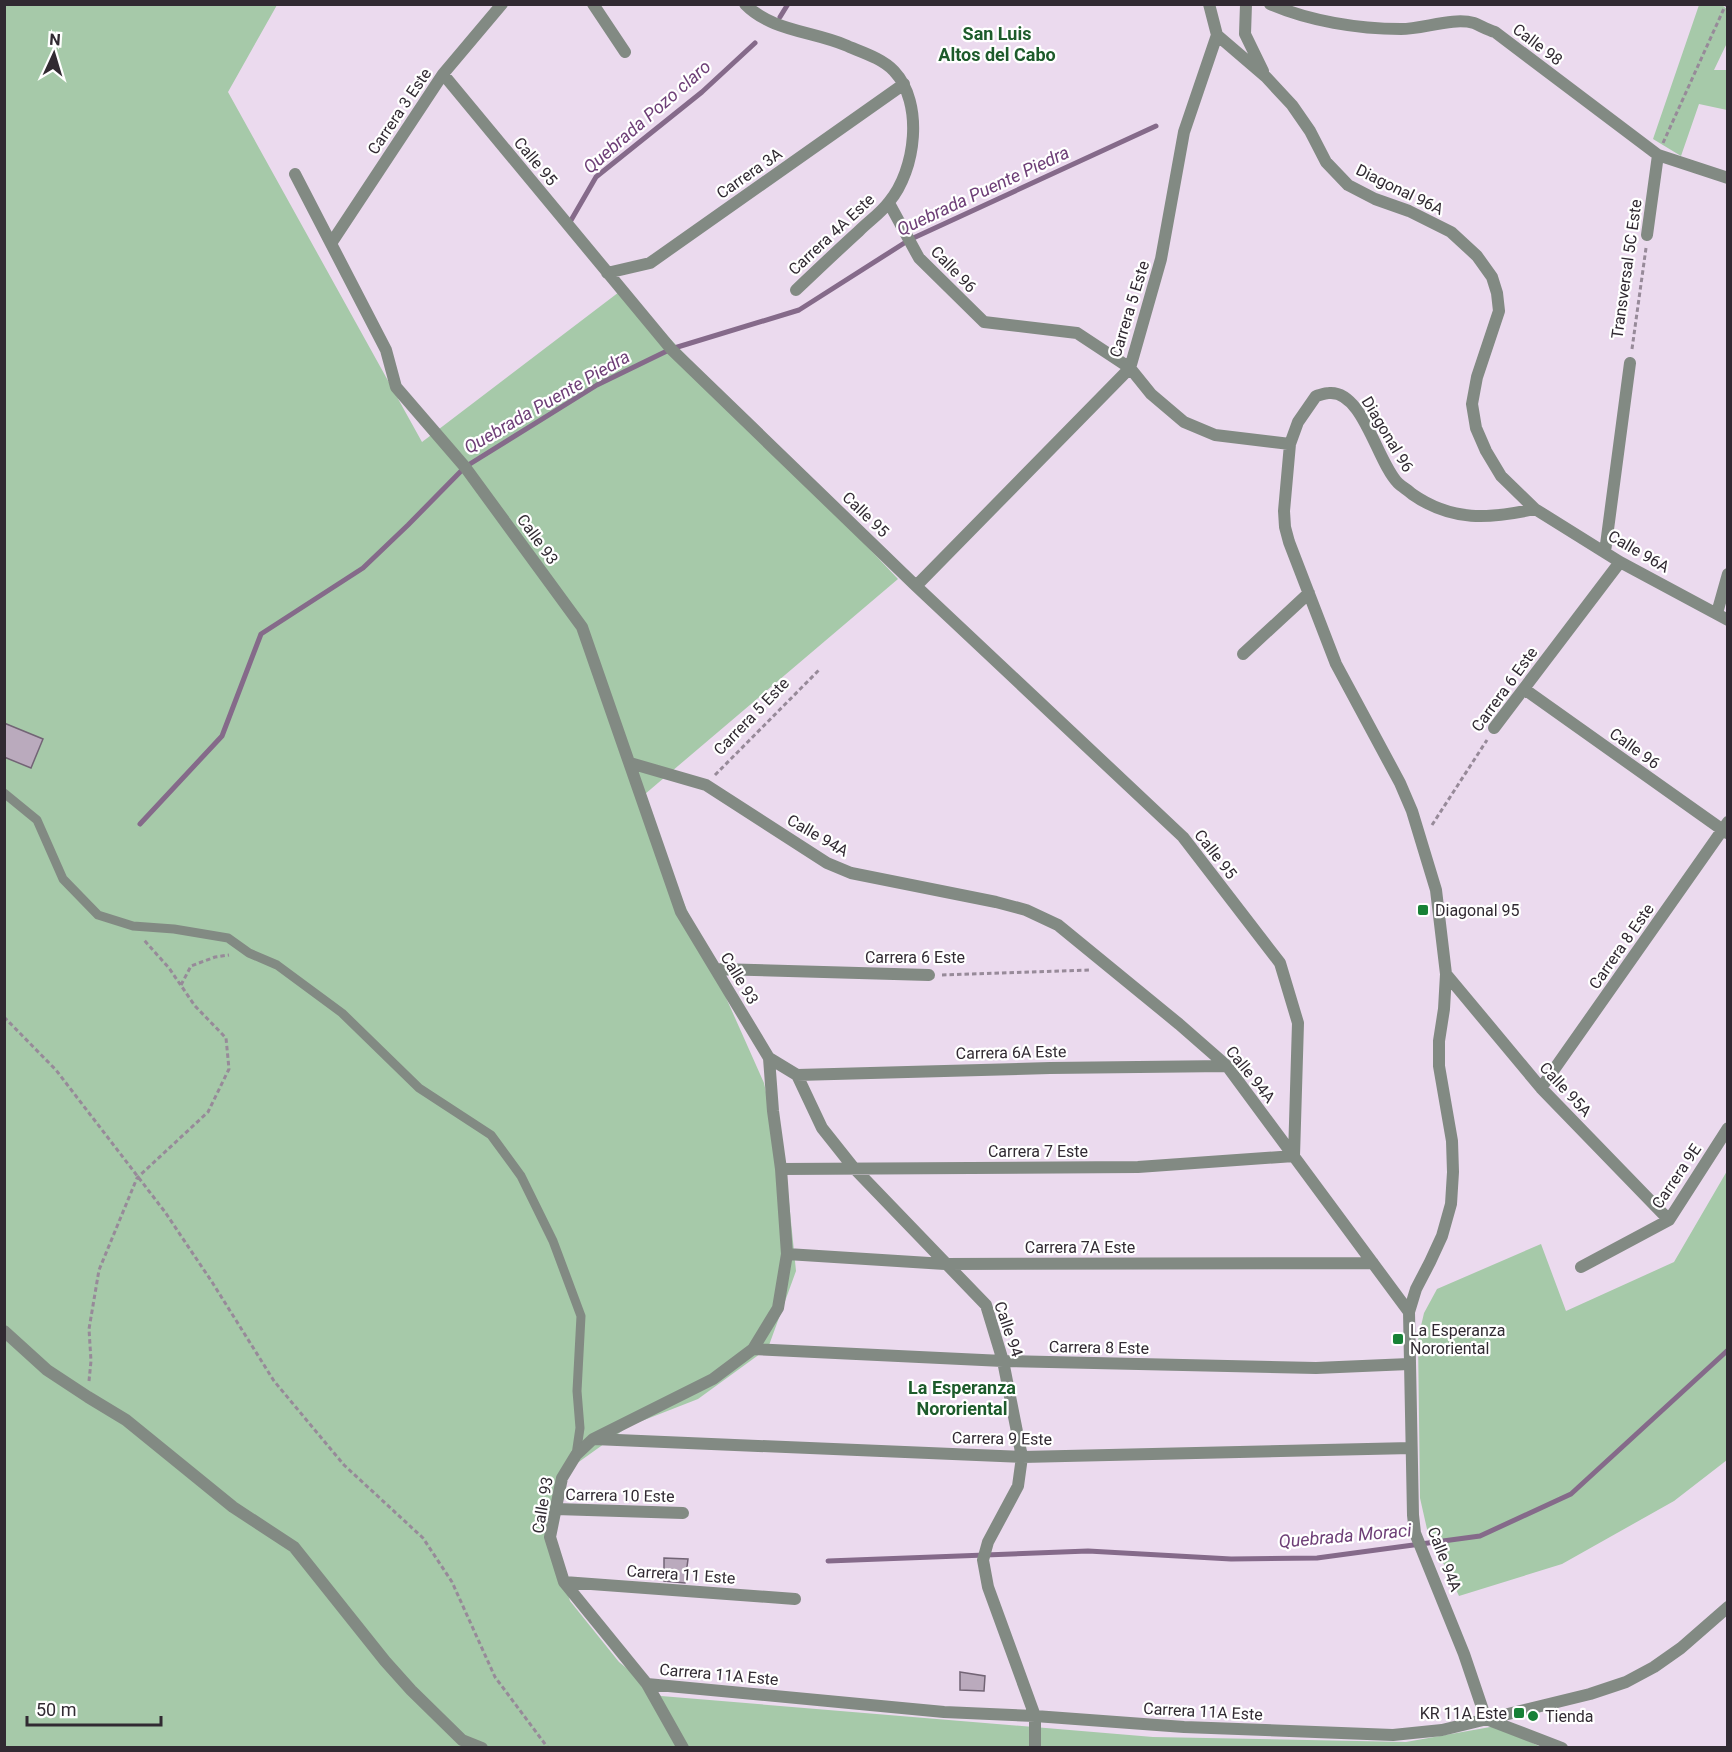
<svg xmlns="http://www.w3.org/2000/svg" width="1732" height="1752" font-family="Roboto,sans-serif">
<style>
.green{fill:#a6c9a9}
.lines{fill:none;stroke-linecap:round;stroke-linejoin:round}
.stream{stroke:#856a8a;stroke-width:5}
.building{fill:#baaabd;stroke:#726475;stroke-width:1.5}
.path{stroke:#978a99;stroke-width:3;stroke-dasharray:4.5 3;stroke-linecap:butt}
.lane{stroke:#828a83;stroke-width:9}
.street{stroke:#828a83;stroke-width:12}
.poi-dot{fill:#178136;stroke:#fff;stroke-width:2}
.labels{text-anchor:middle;stroke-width:4.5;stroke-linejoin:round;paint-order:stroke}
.street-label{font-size:16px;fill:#312a32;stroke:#fff}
.poi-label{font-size:16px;fill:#312a32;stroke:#fff;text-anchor:start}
.neighbourhood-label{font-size:18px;font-weight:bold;fill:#1d5b2b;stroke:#fff}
.water-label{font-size:18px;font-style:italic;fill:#6e3f77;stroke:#fff}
</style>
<rect width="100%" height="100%" fill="#ebdaee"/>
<!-- green -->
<path class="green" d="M5,5H277L228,92L422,442L623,289L898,579L638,800L764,1083L788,1192L796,1271L768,1348L698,1399L629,1426L569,1469L549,1534L570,1601L619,1662L661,1696L1153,1737L1406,1742L1496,1726L1541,1747L5,1748Z
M1699,5H1722L1727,9V43L1714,70H1727V110L1699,104L1681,156L1653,139Z
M1727,1171V1460L1674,1501L1562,1564L1459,1596L1427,1529L1420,1498L1418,1339L1424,1313L1437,1289L1541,1244L1566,1311L1674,1262Z"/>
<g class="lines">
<!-- stream -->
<path class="stream" d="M780,17L788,4
M570,222L596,177L702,92L755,43
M140,824L222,736L261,634L363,568L408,525L465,467L597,385L671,349L799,310L909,240L1156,126
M828,1561L1088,1551L1231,1559L1317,1558L1480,1536L1571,1494L1728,1350"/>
</g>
<!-- building -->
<path class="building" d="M4,723L43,739L31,768L4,757Z
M664,1558L688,1559L685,1583L664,1581Z
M960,1672L985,1676L984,1691L960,1690Z"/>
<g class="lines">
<!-- path -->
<path class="path" d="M1663,143L1726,4
M1632,349L1646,248
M715,775L819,670
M1432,825L1487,740
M942,975L1091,970
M181,985L191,966L215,957L229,955
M4,1017L56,1070L165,1212L212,1282L274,1381L344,1465L423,1538L452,1582L495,1677L548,1748
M89,1381L91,1361L89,1329L99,1270L137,1178L208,1112L229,1069L226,1038L195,1006L169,968L144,940"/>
<!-- lane -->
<path class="lane" d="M4,793L37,820L63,879L98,915L133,926L174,929L228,938L249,953L277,965L342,1013L419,1088L491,1135L521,1176L553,1241L581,1316L577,1391L580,1428L576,1455"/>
<!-- street -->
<path class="street" d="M593,4L625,52
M745,4C771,31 812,31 845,45C861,52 882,58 894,71C924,103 916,170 889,202C881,213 869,221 859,231C838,250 817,270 796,290
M1209,4L1217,35L1266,77L1292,105L1310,131L1326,162L1348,185L1375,199L1409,211L1451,232L1477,256L1492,277L1497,293L1499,311L1477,377L1472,404L1476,428L1486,451L1501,476L1535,509L1620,562L1728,620
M1246,4L1245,34L1263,71
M1270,4C1309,21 1358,29 1401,29C1423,29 1453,17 1474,23C1481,26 1488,30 1495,32L1658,155L1728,178
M443,74L671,349L916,586L1183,837L1280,963L1298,1023L1294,1156L1138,1167L781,1169
M295,174L386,350L396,387L465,467L582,627L681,912L769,1058L773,1111L781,1169L787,1254L778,1308L753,1349L713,1379L593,1439L576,1455L562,1478L550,1537L564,1582L647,1684L683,1748
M889,203L919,258L984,322L1077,333L1130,368L1151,394L1184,422L1215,435L1290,444
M1647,235L1658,155
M332,242L443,74L502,4
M607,273L650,263L904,84
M1605,552L1630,363
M916,586L1130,368L1161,259L1184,132L1217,35
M1717,613L1728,574
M1243,654L1309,593
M1524,689L1727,833
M1494,728L1620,562
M630,763L706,785L827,863L851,873L996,902L1026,910L1058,925L1179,1024L1227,1066L1409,1312
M716,969L929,975
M1446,974L1541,1088L1669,1220
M769,1058L797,1075L822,1128L853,1167L986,1305L1003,1361L1022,1457L1018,1486L988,1542L983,1560L988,1587L1035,1716V1748
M797,1075L1050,1068L1227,1066
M1541,1088L1728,822
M787,1254L945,1264L1373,1263
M1581,1267L1669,1220L1728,1128
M4,1331L47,1370L88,1397L126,1420L233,1507L294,1547L385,1661L411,1690L462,1740L482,1748
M753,1349L1003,1361L1316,1368L1409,1364
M594,1439L1022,1457L1411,1448
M556,1509L683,1513
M564,1582L795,1599
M647,1684L944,1712L1035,1716L1184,1727L1393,1735L1442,1730L1590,1694L1626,1682L1654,1667L1681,1648L1728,1607
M1486,1719L1464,1654L1415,1533L1413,1515L1409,1312L1416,1289L1430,1262L1442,1236L1451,1204L1453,1172L1452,1141L1439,1066V1041L1444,1009L1446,974L1436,890L1412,811L1400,783L1336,664L1289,542L1285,527L1284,511L1290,444L1298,422L1316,396C1320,395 1325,393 1329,393C1363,390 1377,462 1398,483C1402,487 1408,490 1412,494C1452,522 1489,519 1535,509
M1486,1719L1562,1748"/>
</g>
<!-- markers -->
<g class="poi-dot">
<rect x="1417" y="904" width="12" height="12" rx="3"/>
<rect x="1392" y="1333" width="12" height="12" rx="3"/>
<rect x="1513" y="1707" width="12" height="12" rx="3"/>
<circle cx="1533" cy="1716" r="6"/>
</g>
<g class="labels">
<!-- street labels -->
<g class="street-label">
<text transform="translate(1538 44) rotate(37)" y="6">Calle 98</text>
<text transform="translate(399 111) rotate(-56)" y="6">Carrera 3 Este</text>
<text transform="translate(536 161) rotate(50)" y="6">Calle 95</text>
<text transform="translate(749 173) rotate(-35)" y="6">Carrera 3A</text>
<text transform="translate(1400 189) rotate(26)" y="6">Diagonal 96A</text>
<text transform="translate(831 234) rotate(-43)" y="6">Carrera 4A Este</text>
<text transform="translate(954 269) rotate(46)" y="6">Calle 96</text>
<text transform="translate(1626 269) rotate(-82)" y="6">Transversal 5C Este</text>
<text transform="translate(1129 309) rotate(-73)" y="6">Carrera 5 Este</text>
<text transform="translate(1388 434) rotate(59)" y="6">Diagonal 96</text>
<text transform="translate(866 514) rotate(44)" y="6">Calle 95</text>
<text transform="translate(538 539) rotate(54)" y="6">Calle 93</text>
<text transform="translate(1639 551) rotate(30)" y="6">Calle 96A</text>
<text transform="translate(1504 689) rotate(-54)" y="6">Carrera 6 Este</text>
<text transform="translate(751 716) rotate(-46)" y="6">Carrera 5 Este</text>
<text transform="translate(1635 748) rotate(36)" y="6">Calle 96</text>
<text transform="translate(818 835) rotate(30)" y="6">Calle 94A</text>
<text transform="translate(1216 854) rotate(52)" y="6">Calle 95</text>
<text transform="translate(1621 946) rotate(-55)" y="6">Carrera 8 Este</text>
<text x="915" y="963">Carrera 6 Este</text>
<text transform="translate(740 978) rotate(59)" y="6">Calle 93</text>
<text transform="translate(1011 1052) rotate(-1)" y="6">Carrera 6A Este</text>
<text transform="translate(1251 1074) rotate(51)" y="6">Calle 94A</text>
<text transform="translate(1566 1089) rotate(47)" y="6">Calle 95A</text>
<text x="1038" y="1157">Carrera 7 Este</text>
<text transform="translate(1676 1176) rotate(-56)" y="6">Carrera 9E</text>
<text x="1080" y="1253">Carrera 7A Este</text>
<text transform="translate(1009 1329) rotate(71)" y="6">Calle 94</text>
<text transform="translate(1099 1347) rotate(1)" y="6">Carrera 8 Este</text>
<text transform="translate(1002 1438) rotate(1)" y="6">Carrera 9 Este</text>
<text transform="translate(620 1495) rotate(1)" y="6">Carrera 10 Este</text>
<text transform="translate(542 1505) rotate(-80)" y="6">Calle 93</text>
<text transform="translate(1445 1559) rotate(69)" y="6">Calle 94A</text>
<text transform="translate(681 1574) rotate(4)" y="6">Carrera 11 Este</text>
<text transform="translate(719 1674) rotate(5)" y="6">Carrera 11A Este</text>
<text transform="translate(1203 1711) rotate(3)" y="6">Carrera 11A Este</text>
</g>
<!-- poi labels -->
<g class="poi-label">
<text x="1435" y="916">Diagonal 95</text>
<text x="1410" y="1336">La Esperanza<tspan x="1410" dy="18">Nororiental</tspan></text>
<text x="1507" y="1719" text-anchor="end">KR 11A Este</text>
<text x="1545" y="1722">Tienda</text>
</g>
<!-- neighbourhood labels -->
<g class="neighbourhood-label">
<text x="997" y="40">San Luis<tspan x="997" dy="21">Altos del Cabo</tspan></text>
<text x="962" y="1394">La Esperanza<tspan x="962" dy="21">Nororiental</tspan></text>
</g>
<!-- water labels -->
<g class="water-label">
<text transform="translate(647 117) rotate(-41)" y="6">Quebrada Pozo claro</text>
<text transform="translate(983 191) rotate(-25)" y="6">Quebrada Puente Piedra</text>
<text transform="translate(547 402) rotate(-30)" y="6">Quebrada Puente Piedra</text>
<text transform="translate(1345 1536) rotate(-5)" y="6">Quebrada Moraci</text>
</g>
</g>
<!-- border -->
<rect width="1732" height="1752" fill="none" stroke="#312a32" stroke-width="12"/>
<!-- north arrow -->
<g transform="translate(54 54) rotate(4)" stroke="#ffffff" stroke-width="4.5" paint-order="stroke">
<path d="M0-4.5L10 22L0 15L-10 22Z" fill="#312a32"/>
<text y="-9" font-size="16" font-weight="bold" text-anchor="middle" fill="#312a32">N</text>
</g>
<!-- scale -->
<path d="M27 1716v9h134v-9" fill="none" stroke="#312a32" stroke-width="3"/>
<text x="36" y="1716" font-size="18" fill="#312a32" stroke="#ffffff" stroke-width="4.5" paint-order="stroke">50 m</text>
</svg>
